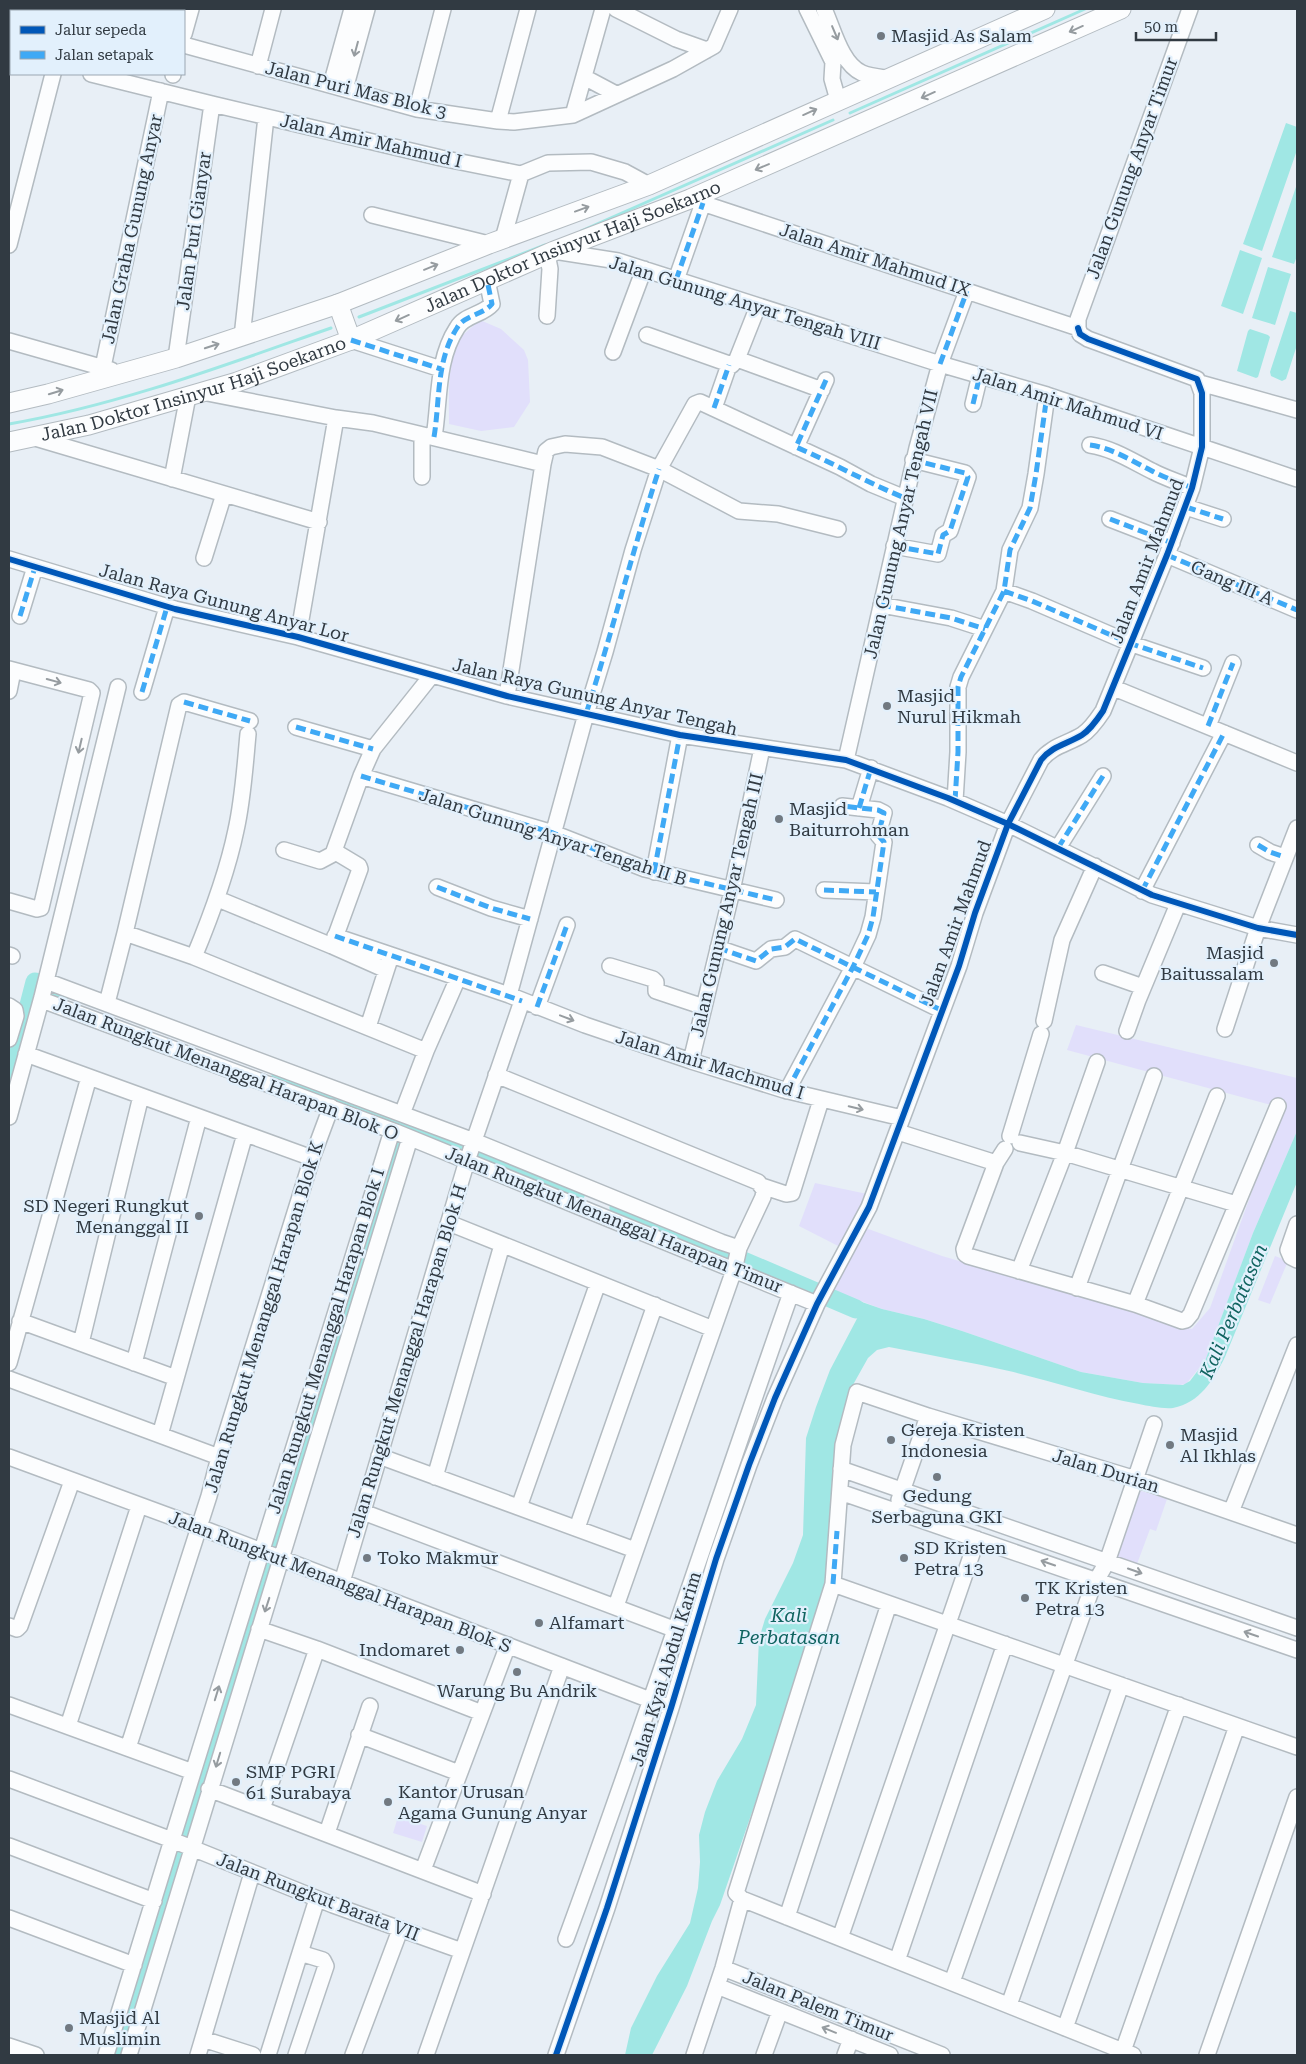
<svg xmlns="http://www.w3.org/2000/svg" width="1306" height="2064" font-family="'Roboto Serif',serif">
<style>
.green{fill:#e1dffb}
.water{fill:#a0e7e4}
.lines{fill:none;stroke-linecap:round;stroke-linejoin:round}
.stream{stroke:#a0e7e4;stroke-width:3}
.river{stroke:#a0e7e4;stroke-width:19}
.minor-casing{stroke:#b3bbc1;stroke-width:18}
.major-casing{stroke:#b3bbc1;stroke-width:21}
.minor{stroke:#fcfdfe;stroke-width:15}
.major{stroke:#fcfdfe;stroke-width:19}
.quiet{stroke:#3fa9f5;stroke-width:5;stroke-dasharray:10 5;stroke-linecap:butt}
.cycleway-casing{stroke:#e2f0fc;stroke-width:9}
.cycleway{stroke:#0057b8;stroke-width:6}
.oneway{stroke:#969ca0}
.poi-dot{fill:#717981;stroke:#e2f0fc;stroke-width:2}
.labels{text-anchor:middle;stroke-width:4.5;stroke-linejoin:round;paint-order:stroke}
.poi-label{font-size:18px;fill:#313a42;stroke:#e2f0fc;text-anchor:start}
.street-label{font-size:18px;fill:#313a42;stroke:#e2f0fc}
.water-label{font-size:19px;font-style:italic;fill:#106460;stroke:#e2f0fc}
</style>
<rect width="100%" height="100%" fill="#e8eff6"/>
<!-- green -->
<path class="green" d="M480,320L501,329L524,350L528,360L530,402L514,427L481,431L449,424C449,398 447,366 458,342C462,334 474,326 480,320Z
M1076,1025L1297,1078V1131L1253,1233L1205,1361L1186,1384L1180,1385L1143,1383L1081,1372L962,1331L924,1319L882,1309L829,1289L863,1227L942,1256L1192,1329L1210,1308L1282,1108L1067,1050Z
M815,1183L872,1195L844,1249L799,1226Z
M1275,1256L1288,1261L1270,1304L1258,1300Z
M1138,1490L1167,1499L1156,1531L1150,1529L1137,1564L1114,1556Z
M398,1817L427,1826L422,1842L393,1833Z"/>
<!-- water -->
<path class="water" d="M1286,123L1297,127V150L1262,251L1243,244Z
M1297,184V256L1294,264L1272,257Z
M1240,250L1262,258L1243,314L1221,306Z
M1268,267L1291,274L1275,325L1252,318Z
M1290,311L1297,313V345L1286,379L1282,381L1271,376L1270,372Z
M1250,329L1268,335L1270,337L1258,377L1256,378L1237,371L1248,331Z
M1297,1131V1182L1225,1357C1214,1379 1200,1403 1173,1408C1162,1409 1149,1406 1139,1404C1095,1396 1052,1381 1009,1371C969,1362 929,1355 889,1347L877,1350L868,1358L854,1383L839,1439L828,1584L780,1731L720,1905L712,1921L687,1986L652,2055H625L631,2028L657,1976L690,1923L698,1888L700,1862L699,1835L705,1812L717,1781L742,1739L756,1705L759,1639L765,1619L793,1563L803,1535L806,1438L816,1407L830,1370L861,1311L833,1299L836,1293L882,1309L924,1319L962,1331L1081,1372L1143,1383L1183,1385L1190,1381L1205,1361L1253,1233Z"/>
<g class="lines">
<!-- stream -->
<path class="stream" d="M850,113L1085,9
M581,231L833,120
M359,317L545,245
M9,424C119,405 225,365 331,328"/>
<!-- river -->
<path class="river" d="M281,1076L577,1191
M9,1082L35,982L62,991
M619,1208L856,1309
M115,2055L180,1853L405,1124"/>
<!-- minor casing -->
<g class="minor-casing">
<path id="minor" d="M616,9L676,39L707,50
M807,9L833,62L832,79L838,100
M824,9C833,28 841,64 862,73C869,76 878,77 886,78
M68,11L69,9
M152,11V9
M184,34L191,9
M184,45L417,109L498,121L514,122L573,115L673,69L714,46L730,9
M258,66L273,9
M91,74L212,104L441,158L521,174L548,163L591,162L625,172L649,185
M173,75V74
M584,77L616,94
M331,85L352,9
M345,89L367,9
M417,109L443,9
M573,115L603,9
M498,121L528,9
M690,199L1078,328
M372,215L489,244
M503,239L521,174
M9,245L53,74
M554,251L618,261L940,364L1047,395L1297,479
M547,254L550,269L547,316
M676,280L703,203
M1078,328V319L1190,9
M647,335L732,365L737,359L758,306
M242,337L266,117
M351,340L441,369
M9,341L111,370
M613,352L644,269
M176,358L212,104
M737,359L822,390
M103,367L161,91
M1200,383L1297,410
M202,392L336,418L373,423L543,464
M973,404L980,375
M714,408L729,365
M32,437L319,522
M434,437C440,401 436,360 457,328C464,315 483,315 492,304L487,280
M1090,445C1112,448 1132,461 1152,471C1165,478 1179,482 1192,488
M796,447L826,380
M422,477V435
M172,479L188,396
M1186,507L1223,519
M1110,519L1172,543
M894,546L938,554L943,535L950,531L968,477L965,473L913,460
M1167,555L1297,610
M204,558L224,494
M9,559L175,609L298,637L507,696L680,735L846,760L948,798L1008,824L1152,895L1258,928L1297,935
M1004,591L1032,601L1132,644L1203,668
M881,605L951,618L985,629
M20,616L35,567
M298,637L336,418
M9,669L89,690L92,693L41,908L37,909L9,901
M1114,688L1297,763
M9,691L13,671
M142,692L167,607
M507,696L543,464L546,451L551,447L565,444L602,447L659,469L739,511L778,514L838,529
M1208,726L1233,663
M296,727L373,749
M846,760L917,448L940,364L967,291
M361,776L553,833L645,869L776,900
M955,801L958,752V687L961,677L1004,591L1010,550L1030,508L1036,474L1047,395
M859,808L871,768
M1258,845L1270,852L1285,857
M1058,848L1103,776
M284,850L320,861L335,853
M654,872L680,735
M437,887L491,908L530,919
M824,890L876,892
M1142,891L1224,733
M218,899L332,946L386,970
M125,933L194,957L426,1051
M335,936L509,995L585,1025L691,1061L784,1090L902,1118
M332,946L360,869L359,866L334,851L361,776L373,749L432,675
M718,948L756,961L771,949L785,947L795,939L941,1010
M9,955L12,956
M194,957C211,916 227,874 236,830C243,799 245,766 248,734
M610,966L653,979L656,982V991L704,1007
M1103,973L1143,987
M46,981L474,1141L721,1242L739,1248L763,1197L764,1190L758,1182L496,1075
M509,995L586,714L605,652L633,550L659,469L695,404L700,402L840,467L871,484L905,498
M42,1000L396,1132L817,1304
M107,1003L125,933L179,705L184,702L250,721
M9,1006L15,1010L16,1016L9,1039
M537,1007L567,925
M1044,1021L1062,940L1095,866
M368,1027L389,962
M1225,1029L1258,928L1297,828
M1127,1031L1138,1000L1178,904
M26,1054L312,1158
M691,1061L732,891L762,748
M787,1091L853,967L868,935L873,917L884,842L878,835L884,813L878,810L842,806
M402,1114L426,1051L458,978
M9,1117L42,997L118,687
M898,1132L996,1163
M1010,1136L1041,1034
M1020,1143L1065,1153L1236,1204
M1005,1149L996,1163L964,1249L965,1254L968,1256L1135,1304L1182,1321L1186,1320L1191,1314L1278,1106
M762,1186L786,1194L792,1193L821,1100
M449,1223L713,1329
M1297,1224L1288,1250L1291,1257L1297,1260
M1019,1271L1065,1153L1097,1062
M1077,1288L1154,1076
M1135,1304L1217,1096
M20,1321L176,1378
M81,1343L141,1096
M9,1363L89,1077
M134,1363L199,1117
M9,1379L219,1457
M160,1435L245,1134
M379,1456L635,1550
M9,1457L199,1527L671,1708
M841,1469L1297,1628
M435,1477L502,1245
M840,1492L1297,1650
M899,1500L928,1416
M519,1507L598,1283
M363,1512L684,1633
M1231,1512L1297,1345
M577,1528L655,1305
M342,1582L466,1164L522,1001
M833,1584L1297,1747
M616,1606L734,1270L739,1248
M9,1626L17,1629L20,1626L72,1481
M259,1629L317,1649L482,1713
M9,1705L193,1772
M68,1726L139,1506
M359,1735L459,1773
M128,1748L209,1496L219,1457L312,1158L331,1107
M9,1779L172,1840L392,1131
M209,1789L483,1894
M262,1809L317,1649
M327,1833L370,1706
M9,1846L154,1901
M423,1870L508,1645
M787,1917L889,1604
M9,1918L134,1965
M840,1938L977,1539
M566,1939C645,1725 715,1508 791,1293
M897,1961L1005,1644
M723,1968L942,2055
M952,1982L1092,1588L1107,1562L1154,1424
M717,1986L890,2055
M1009,2005L1121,1685
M1065,2028L1179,1705
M203,2039L253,2055
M9,2046L36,2055
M1123,2051L1237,1726
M106,2055L172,1840L333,1905L462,1951
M129,2055L410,1138
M198,2055L252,1873
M268,2055L317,1899
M296,2055L326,1966L323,1960L300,1953
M353,2055L400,1930
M426,2055L562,1666
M556,2055L607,1908L671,1708L716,1559L749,1465L775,1398L817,1304L869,1207L959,966L975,913L1008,824L1041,760C1052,746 1067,744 1082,735C1090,730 1097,720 1103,711L1167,555L1192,488L1202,447V393L1197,379L1088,339L1080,334L1078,328
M694,2055L723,1968L742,1899
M764,2055L780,2011
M845,2055L851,2039
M1133,2055L742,1899L736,1893L833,1584L843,1445L857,1392L928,1416L1136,1479L1297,1535
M1207,2055L1297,1797"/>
</g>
<!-- major casing -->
<g class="major-casing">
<g id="major">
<path d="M338,304L351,340"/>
<path d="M9,403L48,394L176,358L338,304L489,244L649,185L1045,9"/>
<path id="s1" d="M9,442L89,425L237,382L351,340L554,251L690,199L1121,9"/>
</g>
</g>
<!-- minor -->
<use href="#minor" class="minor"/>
<!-- major -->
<use href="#major" class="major"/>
<!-- quiet -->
<path class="quiet" d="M676,280L703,203
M351,340L441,369
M940,364L967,291
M826,380L796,447C833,463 868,483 905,498
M973,404L980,375
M714,408L729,365
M434,437C440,401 436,360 457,328C464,315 483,315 492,304L487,280
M1090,445C1112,448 1132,461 1152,471C1165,478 1179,482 1192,488
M1186,507L1223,519
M1110,519L1172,543
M894,546L938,554L943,535L950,531L968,477L965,473L913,460
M1167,555L1297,610
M1004,591L1032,601L1132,644L1203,668
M881,605L951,618L985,629
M20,616L35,567
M142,692L167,607
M184,702L250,721
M586,714C612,632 633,550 659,469
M1208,726L1233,663
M296,727L373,749
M361,776L553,833L645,869L776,900
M955,801L958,752V687L961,677L1004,591L1010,550L1030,508L1036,474L1047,395
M859,808L871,768
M1258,845L1270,852L1285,857
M1058,848L1103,776
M654,872L680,735
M437,887L491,908L530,919
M824,890L876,892
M1142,891L1224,733
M335,936L522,1001
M718,948L756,961L771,949L785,947L795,939L941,1010
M537,1007L567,925
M787,1091L853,967L868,935L873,917L884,842L878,835L884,813L878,810L842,806
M833,1584L837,1531"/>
<!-- cycleway casing -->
<g class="cycleway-casing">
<path id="cycleway" d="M9,559L175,609L298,637L507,696L680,735L846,760L948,798L1008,824L1152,895L1258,928L1297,935
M556,2055L607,1908L671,1708L716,1559L749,1465L775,1398L817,1304L869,1207L959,966L975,913L1008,824L1041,760C1052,746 1067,744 1082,735C1090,730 1097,720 1103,711L1167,555L1192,488L1202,447V393L1197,379L1088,339L1080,334L1078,328"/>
</g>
<!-- cycleway -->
<use href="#cycleway" class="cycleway"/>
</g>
<!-- one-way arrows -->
<defs><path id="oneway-shaft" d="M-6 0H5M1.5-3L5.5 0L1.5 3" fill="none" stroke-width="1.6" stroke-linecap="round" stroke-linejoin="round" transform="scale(1.25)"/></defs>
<g class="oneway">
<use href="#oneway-shaft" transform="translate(1076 29) rotate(156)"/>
<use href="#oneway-shaft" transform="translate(835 33) rotate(67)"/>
<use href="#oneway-shaft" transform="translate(356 49) rotate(105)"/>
<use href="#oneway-shaft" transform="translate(928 95) rotate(156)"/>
<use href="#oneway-shaft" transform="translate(810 112) rotate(-24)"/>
<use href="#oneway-shaft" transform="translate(762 167) rotate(157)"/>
<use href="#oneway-shaft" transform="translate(582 209) rotate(-20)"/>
<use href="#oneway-shaft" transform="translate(431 267) rotate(-22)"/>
<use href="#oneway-shaft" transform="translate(402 318) rotate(156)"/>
<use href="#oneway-shaft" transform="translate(212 346) rotate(-18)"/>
<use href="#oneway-shaft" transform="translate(56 392) rotate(-17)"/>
<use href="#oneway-shaft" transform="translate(54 681) rotate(15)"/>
<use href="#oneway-shaft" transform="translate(80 746) rotate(103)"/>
<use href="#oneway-shaft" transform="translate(567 1018) rotate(21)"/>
<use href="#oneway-shaft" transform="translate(856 1108) rotate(13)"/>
<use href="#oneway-shaft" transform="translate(1048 1563) rotate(-161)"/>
<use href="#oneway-shaft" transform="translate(1135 1571) rotate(19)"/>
<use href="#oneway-shaft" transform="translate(267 1605) rotate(108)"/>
<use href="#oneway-shaft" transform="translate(1251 1634) rotate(-161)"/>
<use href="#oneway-shaft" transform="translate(217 1693) rotate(-73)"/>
<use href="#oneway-shaft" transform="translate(218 1760) rotate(107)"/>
<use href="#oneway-shaft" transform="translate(829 2030) rotate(-158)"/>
</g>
<!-- markers -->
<g class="poi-dot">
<circle cx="881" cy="36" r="5"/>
<circle cx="887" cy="706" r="5"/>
<circle cx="779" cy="819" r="5"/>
<circle cx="1274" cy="963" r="5"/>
<circle cx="199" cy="1216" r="5"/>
<circle cx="891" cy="1440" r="5"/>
<circle cx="1170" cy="1445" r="5"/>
<circle cx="937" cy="1477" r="5"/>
<circle cx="367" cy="1558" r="5"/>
<circle cx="904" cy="1558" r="5"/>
<circle cx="1025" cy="1598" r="5"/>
<circle cx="539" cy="1623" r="5"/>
<circle cx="460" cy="1650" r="5"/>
<circle cx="517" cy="1672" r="5"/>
<circle cx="236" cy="1782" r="5"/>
<circle cx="388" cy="1802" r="5"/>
<circle cx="69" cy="2028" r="5"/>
</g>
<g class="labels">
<!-- poi labels -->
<g class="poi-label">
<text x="891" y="42">Masjid As Salam</text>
<text x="897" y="702">Masjid<tspan x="897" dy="21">Nurul Hikmah</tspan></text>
<text x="789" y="815">Masjid<tspan x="789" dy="21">Baiturrohman</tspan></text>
<text x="1264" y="959" text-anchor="end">Masjid<tspan x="1264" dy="21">Baitussalam</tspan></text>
<text x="189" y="1212" text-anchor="end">SD Negeri Rungkut<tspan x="189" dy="21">Menanggal II</tspan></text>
<text x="901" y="1436">Gereja Kristen<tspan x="901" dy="21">Indonesia</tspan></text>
<text x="1180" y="1441">Masjid<tspan x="1180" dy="21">Al Ikhlas</tspan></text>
<text x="937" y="1502" text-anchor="middle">Gedung<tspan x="937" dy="21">Serbaguna GKI</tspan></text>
<text x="914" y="1554">SD Kristen<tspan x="914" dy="21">Petra 13</tspan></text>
<text x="377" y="1564">Toko Makmur</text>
<text x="1035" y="1594">TK Kristen<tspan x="1035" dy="21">Petra 13</tspan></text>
<text x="549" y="1629">Alfamart</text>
<text x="450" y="1656" text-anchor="end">Indomaret</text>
<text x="517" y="1697" text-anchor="middle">Warung Bu Andrik</text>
<text x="246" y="1778">SMP PGRI<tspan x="246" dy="21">61 Surabaya</tspan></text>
<text x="398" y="1798">Kantor Urusan<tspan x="398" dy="21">Agama Gunung Anyar</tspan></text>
<text x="79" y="2024">Masjid Al<tspan x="79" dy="21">Muslimin</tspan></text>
</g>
<!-- street labels -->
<g class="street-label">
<text transform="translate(356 90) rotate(14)" y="6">Jalan Puri Mas Blok 3</text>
<text transform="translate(371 141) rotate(13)" y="6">Jalan Amir Mahmud I</text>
<text transform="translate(1132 168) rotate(-70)" y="6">Jalan Gunung Anyar Timur</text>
<text transform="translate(132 229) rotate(-78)" y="6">Jalan Graha Gunung Anyar</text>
<text transform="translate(194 231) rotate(-82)" y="6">Jalan Puri Gianyar</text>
<text dy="6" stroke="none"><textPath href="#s1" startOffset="598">Jalan Doktor Insinyur Haji Soekarno</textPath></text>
<text transform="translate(875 260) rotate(18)" y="6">Jalan Amir Mahmud IX</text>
<text transform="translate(745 303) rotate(17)" y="6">Jalan Gunung Anyar Tengah VIII</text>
<text dy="6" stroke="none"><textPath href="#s1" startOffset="192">Jalan Doktor Insinyur Haji Soekarno</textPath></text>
<text transform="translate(1068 404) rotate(18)" y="6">Jalan Amir Mahmud VI</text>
<text transform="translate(901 524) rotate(-77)" y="6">Jalan Gunung Anyar Tengah VII</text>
<text transform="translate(1147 561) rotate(-69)" y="6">Jalan Amir Mahmud</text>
<text transform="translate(1232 583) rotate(23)" y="6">Gang III A</text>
<text transform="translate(224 603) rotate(15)" y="6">Jalan Raya Gunung Anyar Lor</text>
<text transform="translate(595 697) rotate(13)" y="6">Jalan Raya Gunung Anyar Tengah</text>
<text transform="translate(553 837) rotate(18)" y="6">Jalan Gunung Anyar Tengah II B</text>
<text transform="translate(727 905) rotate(-77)" y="6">Jalan Gunung Anyar Tengah III</text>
<text transform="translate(956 923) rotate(-70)" y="6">Jalan Amir Mahmud</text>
<text transform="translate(710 1065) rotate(17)" y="6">Jalan Amir Machmud I</text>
<text transform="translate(226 1069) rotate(21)" y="6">Jalan Rungkut Menanggal Harapan Blok O</text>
<text transform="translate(614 1220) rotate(22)" y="6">Jalan Rungkut Menanggal Harapan Timur</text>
<text transform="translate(264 1317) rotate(-73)" y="6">Jalan Rungkut Menanggal Harapan Blok K</text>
<text transform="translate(326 1341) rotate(-73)" y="6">Jalan Rungkut Menanggal Harapan Blok I</text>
<text transform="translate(407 1361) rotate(-73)" y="6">Jalan Rungkut Menanggal Harapan Blok H</text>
<text transform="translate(1106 1471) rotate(17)" y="6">Jalan Durian</text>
<text transform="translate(340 1582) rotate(21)" y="6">Jalan Rungkut Menanggal Harapan Blok S</text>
<text transform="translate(666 1669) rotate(-73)" y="6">Jalan Kyai Abdul Karim</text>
<text transform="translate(318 1897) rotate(21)" y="6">Jalan Rungkut Barata VII</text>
<text transform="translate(818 2006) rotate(22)" y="6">Jalan Palem Timur</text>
</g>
<!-- water labels -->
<g class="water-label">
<text transform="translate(1233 1311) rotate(-67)" y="7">Kali Perbatasan</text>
<text x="789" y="1622">Kali<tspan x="789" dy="22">Perbatasan</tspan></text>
</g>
</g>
<!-- border -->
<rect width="1306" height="2064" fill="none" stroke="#313a42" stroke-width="20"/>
<!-- legend -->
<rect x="10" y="10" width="175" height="65" fill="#e2f0fc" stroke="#9ba7b2"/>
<rect x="20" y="26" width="25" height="8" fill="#0057b8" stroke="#9ba7b2"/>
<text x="55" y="35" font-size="15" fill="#313a42">Jalur sepeda</text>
<rect x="20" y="51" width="25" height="8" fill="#3fa9f5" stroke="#9ba7b2"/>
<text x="55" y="60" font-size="15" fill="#313a42">Jalan setapak</text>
<!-- scale -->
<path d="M1136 32v8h80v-8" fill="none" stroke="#313a42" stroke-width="2.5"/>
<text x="1144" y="32" font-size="15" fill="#313a42" stroke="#e2f0fc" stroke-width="4" paint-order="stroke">50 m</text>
</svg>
